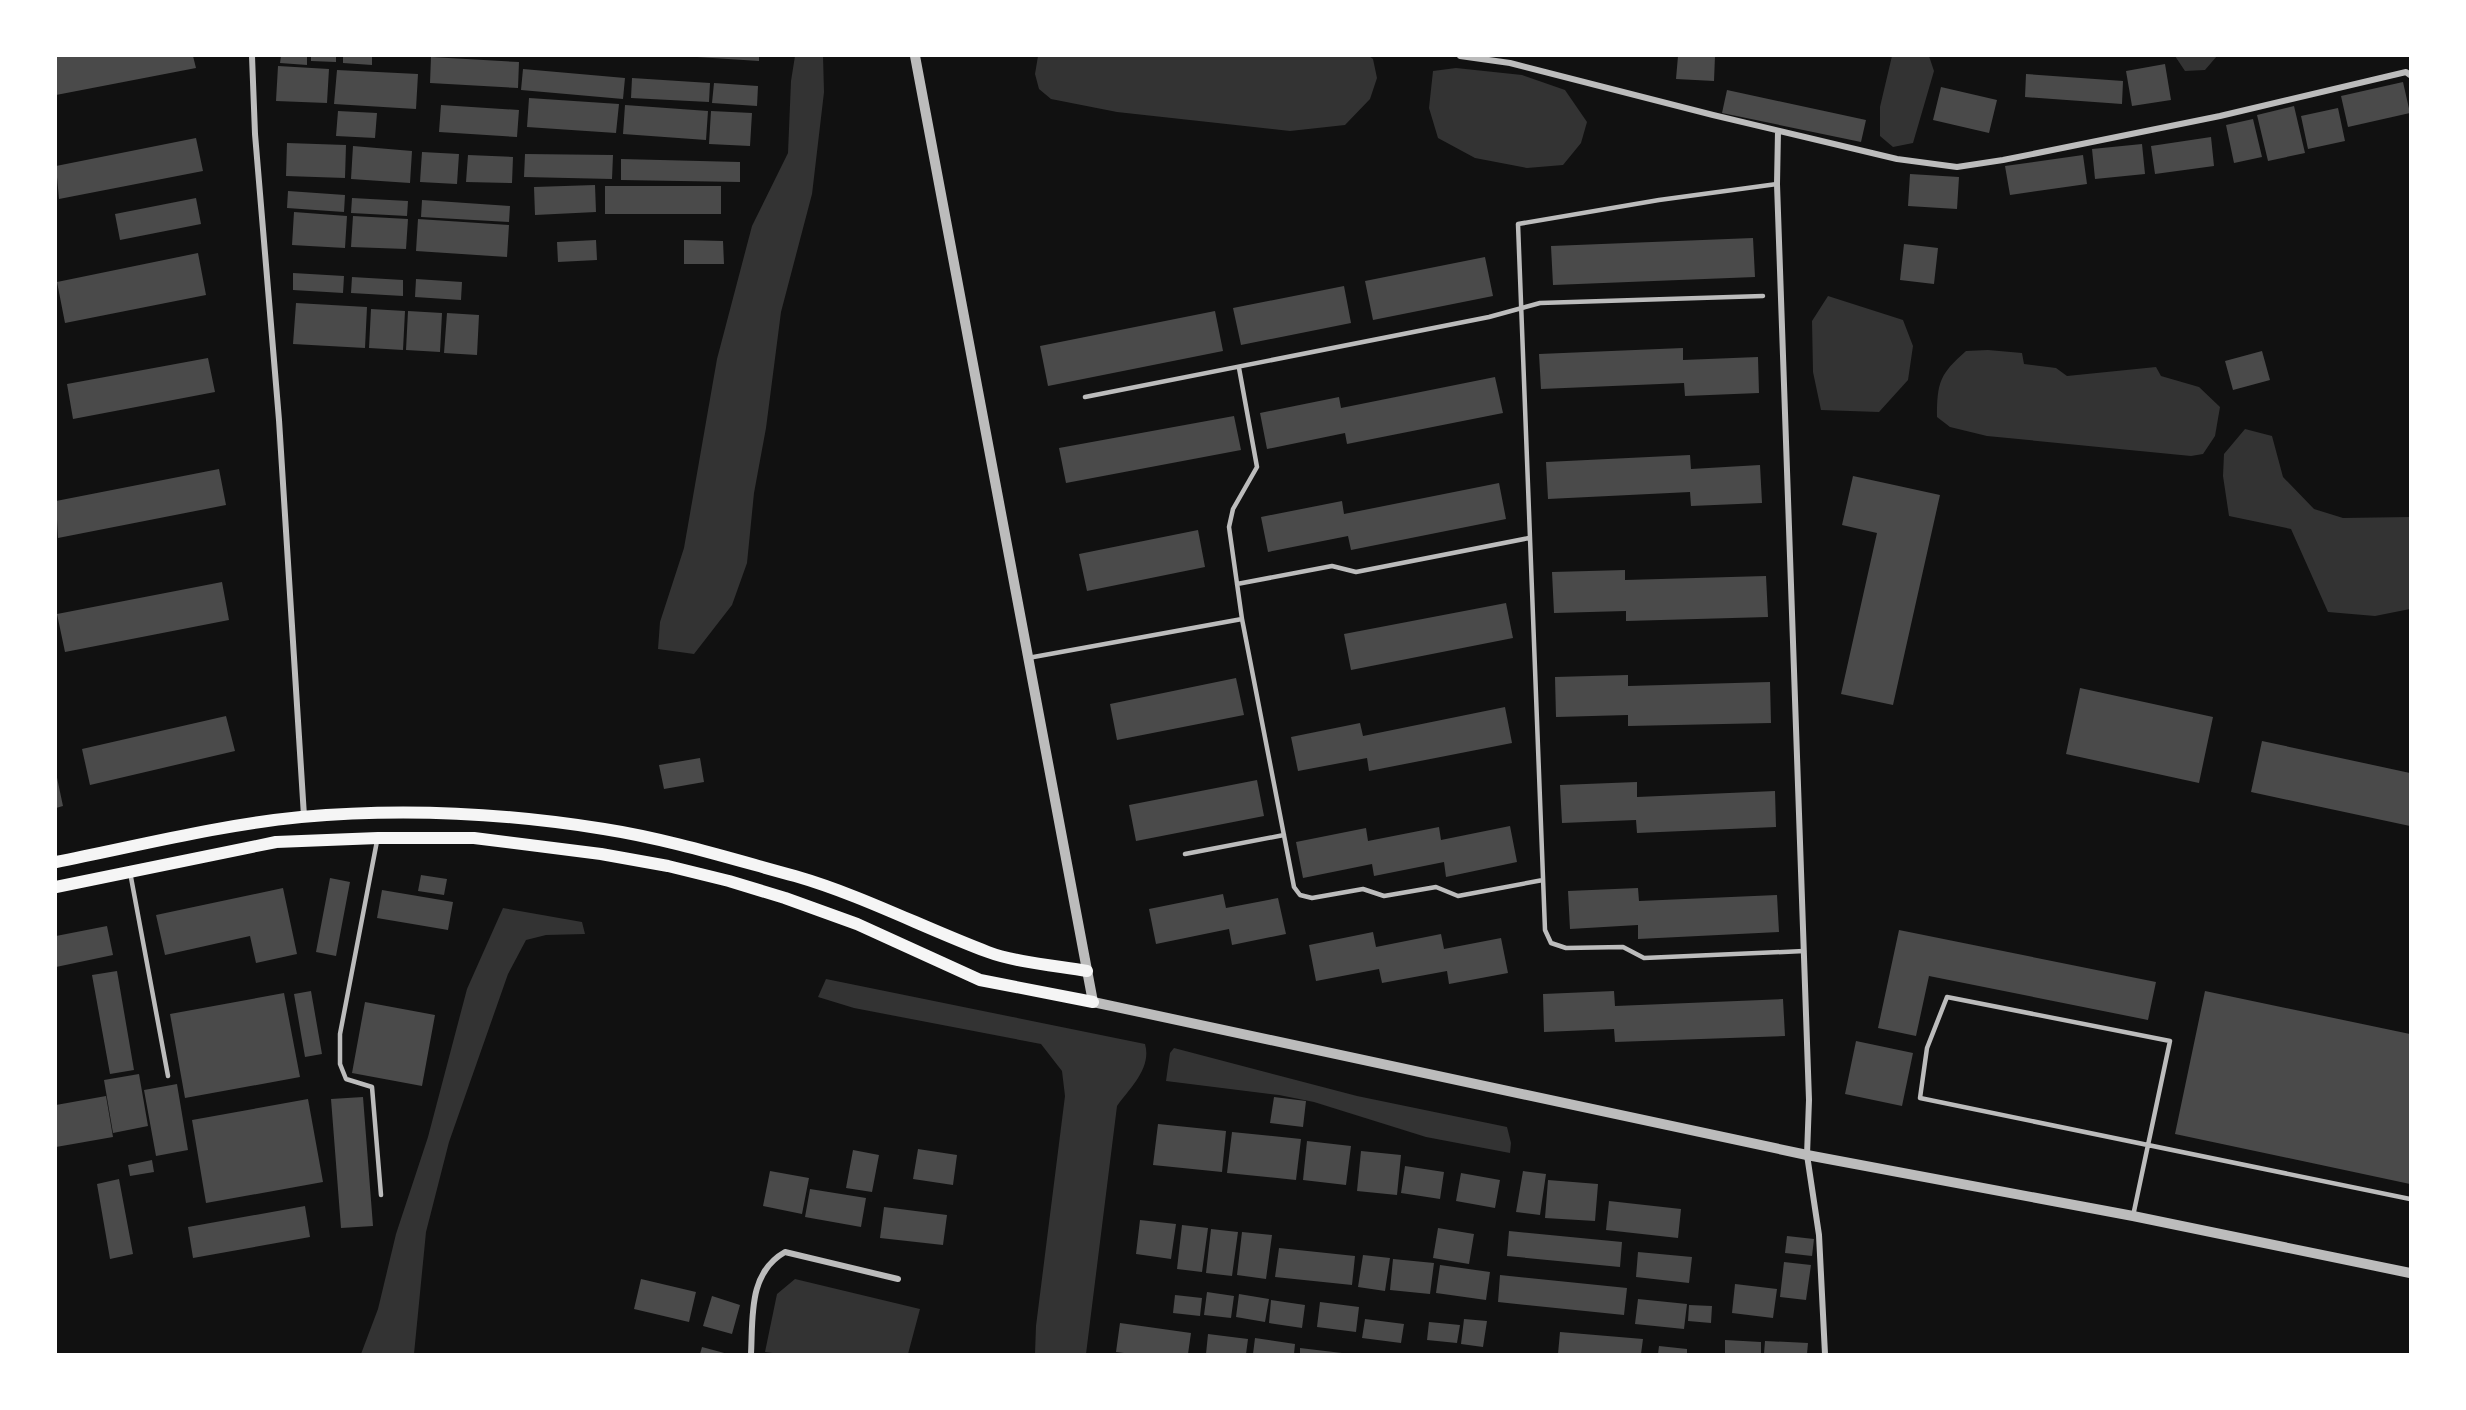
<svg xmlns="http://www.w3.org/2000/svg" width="2466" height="1410" font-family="Helvetica,sans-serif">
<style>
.water{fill:#333}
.building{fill:#4a4a4a}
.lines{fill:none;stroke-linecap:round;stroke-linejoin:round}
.service{stroke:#bcbcbc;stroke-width:4.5}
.minor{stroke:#bcbcbc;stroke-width:6}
.tertiary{stroke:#bcbcbc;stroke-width:10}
.secondary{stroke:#f5f5f5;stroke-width:12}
</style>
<rect width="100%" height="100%" fill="#111"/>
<!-- water -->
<path class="water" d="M795,56H823L824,92L812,194L781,312L766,428L754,493L747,563L732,605L694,654L658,649L660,622L684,548L717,359L752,226L788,153L791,81Z
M1038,56H1369L1373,59L1377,78L1370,99L1345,125L1290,131L1117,112L1051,99L1039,89L1035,74Z
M1892,56H1929L1934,71L1913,143L1893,147L1880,136V107Z
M2175,56H2217L2205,70L2185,71Z
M1456,68L1522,75L1565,90L1587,122L1581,143L1563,165L1527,168L1475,158L1438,138L1429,108L1433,71Z
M1828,296L1903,320L1913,346L1908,380L1879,412L1821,410L1813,372L1812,321Z
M1988,350L2022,353L2024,364L2056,368L2067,376L2156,367L2161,376L2199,387L2220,407L2215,436L2203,454L2191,456L1987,436L1950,427L1937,417C1937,382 1940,374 1966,351Z
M2245,429L2272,436L2283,477L2314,509L2343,518L2410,517V609L2375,616L2328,612L2291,529L2229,516L2223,476L2224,454Z
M503,908L582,922L585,934L546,935L526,940L508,974L449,1142L426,1232L414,1354H361L378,1309L396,1234L428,1137L467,989Z
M826,979L1145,1044C1152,1068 1130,1088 1117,1106L1086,1354H1035L1036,1326L1065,1096L1062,1071L1041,1044L854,1008L818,997Z
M1174,1048L1357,1096L1507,1127L1511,1143L1510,1153L1426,1137L1314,1102L1279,1095L1166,1081L1170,1053Z
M795,1279L920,1309L908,1354H780L765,1352L777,1294Z"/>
<!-- building -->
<path class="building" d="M56,56H193L196,68L56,95Z
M281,56H307V65L280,63Z
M311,56H336V62L311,61Z
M343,56H372V65L343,63Z
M697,56H759V61L697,57Z
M1678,56H1715L1714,81L1676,79Z
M431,57L519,62L518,88L430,83Z
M2165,64L2171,100L2132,106L2126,71Z
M278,66L329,69L327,103L276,101Z
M523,69L625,78L623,99L521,90Z
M337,70L418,74L416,109L334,104Z
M2026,74L2123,81L2122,104L2025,97Z
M632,78L710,83L709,102L631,98Z
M2403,82L2410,113L2348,127L2341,96Z
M714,83L758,86L757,106L712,103Z
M1941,87L1997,100L1989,133L1933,120Z
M1727,90L1866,120L1861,142L1722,113Z
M529,98L619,104L616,133L527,127Z
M441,105L519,110L517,137L439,132Z
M625,105L708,111L706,140L623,134Z
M2294,106L2305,153L2268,161L2257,115Z
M2338,108L2345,141L2308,149L2301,116Z
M338,111L377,113L375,138L336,136Z
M711,111L752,113L750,146L709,144Z
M2253,119L2262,157L2234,163L2226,125Z
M2211,137L2214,166L2155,174L2151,146Z
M196,138L203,171L59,199L56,166Z
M287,143L346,145L345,178L286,176Z
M2142,144L2145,174L2095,179L2092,149Z
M353,146L412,151L410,183L351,179Z
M422,152L459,154L457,184L420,182Z
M525,154L613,155L612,179L524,177Z
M468,155L513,157L512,183L466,182Z
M2083,155L2087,184L2010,195L2005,166Z
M621,159L740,162V182L621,180Z
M1910,174L1959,177L1957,209L1908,206Z
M595,185L596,212L535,215L534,187Z
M605,186H721V214H605Z
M288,191L345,195L344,212L287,208Z
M196,198L201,224L120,240L115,214Z
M352,198L408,201L407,216L351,213Z
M422,200L510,206L509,222L421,217Z
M294,212L347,216L345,248L292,245Z
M353,216L408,219L406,249L351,247Z
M418,219L509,225L507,257L416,251Z
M1753,238L1755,277L1553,285L1551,246Z
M596,240L597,260L558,262L557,242Z
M684,240L723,241L724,264H684Z
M1904,244L1938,248L1934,284L1900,280Z
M198,253L206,295L65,323L57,282Z
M1485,257L1493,296L1373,320L1365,281Z
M293,273L344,276L343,293L293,290Z
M352,277L403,280V296L351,293Z
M416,279L462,282L461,300L415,297Z
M1344,286L1351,323L1241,345L1233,308Z
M296,303L367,307L365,348L293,344Z
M371,309L405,311L403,350L369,348Z
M408,311L442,313L440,352L406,350Z
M1215,311L1223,351L1048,386L1040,346Z
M447,313L479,315L477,355L444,353Z
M1683,348V360L1758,357L1759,393L1685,396L1684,383L1541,389L1539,354Z
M2262,351L2270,380L2233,390L2225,361Z
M208,358L215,392L73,419L67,384Z
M1495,377L1503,413L1347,444L1345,433L1267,449L1260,413L1339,397L1341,408Z
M1234,416L1241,450L1066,483L1059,448Z
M1690,455L1691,469L1760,465L1762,503L1691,506L1690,492L1548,499L1546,462Z
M219,469L226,505L58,538L56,501Z
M1853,476L1940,495L1893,705L1841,694L1877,533L1842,525Z
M1499,483L1506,519L1351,550L1348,536L1268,552L1261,517L1342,501L1344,514Z
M1198,530L1205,567L1087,591L1079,554Z
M1625,570V580L1766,576L1768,617L1626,621V611L1554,613L1552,572Z
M222,582L229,620L65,652L57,614Z
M1506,603L1513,638L1351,670L1344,634Z
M1628,675V686L1770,682L1771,723L1628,726V715L1556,717L1555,677Z
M1236,678L1244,715L1117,740L1110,704Z
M2080,688L2213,717L2199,783L2066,754Z
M1505,707L1512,743L1369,771L1367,758L1298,771L1291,737L1360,723L1363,736Z
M226,716L235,751L90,785L82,749Z
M2262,741L2410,773V826L2251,792Z
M700,758L704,782L664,789L659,765Z
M56,773L63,806L56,808Z
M1257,780L1264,816L1136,841L1129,805Z
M1637,782V797L1775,791L1776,827L1637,833L1636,820L1562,823L1560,785Z
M1510,826L1517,862L1446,877L1444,862L1374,876L1372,864L1303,878L1296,842L1366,828L1368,841L1439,827L1441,840Z
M421,875L447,879L444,895L418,891Z
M330,878L350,882L336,956L316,952Z
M283,888L297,954L256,963L250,936L165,955L156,915Z
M1638,888L1639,901L1777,895L1779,932L1638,939V925L1570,929L1568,891Z
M382,890L453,902L448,930L377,918Z
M1223,894L1226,908L1278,898L1286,934L1232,945L1229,929L1156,944L1149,909Z
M107,926L113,955L56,967V936Z
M1899,930L2156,982L2148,1020L1929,976L1916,1036L1878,1028Z
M1373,932L1376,947L1441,934L1444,949L1501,938L1508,973L1449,984L1447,971L1382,983L1379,969L1316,981L1309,945Z
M117,971L134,1070L110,1074L92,975Z
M311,991L322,1054L305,1057L294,994Z
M1614,991L1615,1006L1783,999L1785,1036L1615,1042L1614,1029L1544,1032L1543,994Z
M2205,991L2410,1034V1184L2175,1134Z
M284,993L300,1077L185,1098L170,1014Z
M365,1002L435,1015L422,1086L352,1073Z
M1856,1041L1913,1053L1902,1106L1845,1094Z
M139,1074L148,1126L113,1133L104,1080Z
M177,1084L188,1150L156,1156L144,1090Z
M106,1096L113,1137L56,1147V1105Z
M363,1097L373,1226L341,1228L331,1099Z
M1274,1097L1306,1101L1303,1127L1270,1123Z
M308,1099L323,1182L206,1203L192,1120Z
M1158,1124L1226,1131L1222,1172L1153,1165Z
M1232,1132L1301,1139L1296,1180L1227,1173Z
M1307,1141L1351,1146L1346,1185L1303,1180Z
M918,1149L957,1155L953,1185L913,1179Z
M853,1150L879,1155L872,1192L846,1188Z
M1361,1151L1401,1155L1397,1195L1357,1191Z
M152,1160L154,1172L130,1176L128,1165Z
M1405,1166L1444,1172L1440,1199L1401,1193Z
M770,1171L809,1178L802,1214L763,1206Z
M1523,1171L1546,1174L1540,1215L1516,1212Z
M1461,1173L1500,1180L1495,1208L1456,1201Z
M119,1179L133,1254L110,1259L97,1184Z
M1548,1180L1598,1184L1595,1221L1545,1218Z
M810,1189L866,1198L861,1227L805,1217Z
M1609,1201L1681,1209L1678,1238L1606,1230Z
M305,1206L310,1237L193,1258L188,1227Z
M884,1207L947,1215L943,1245L880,1238Z
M1140,1220L1176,1224L1171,1259L1136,1254Z
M1182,1225L1208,1228L1202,1272L1177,1269Z
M1438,1228L1474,1234L1469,1264L1433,1258Z
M1211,1229L1238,1232L1232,1276L1206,1273Z
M1509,1231L1622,1242L1620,1267L1507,1256Z
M1242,1232L1272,1235L1266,1279L1237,1275Z
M1787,1236L1814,1239L1812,1256L1785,1253Z
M1279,1248L1355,1256L1352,1285L1275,1277Z
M1638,1252L1692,1257L1689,1283L1636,1277Z
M1363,1255L1390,1258L1385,1291L1358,1287Z
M1393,1259L1434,1263L1430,1294L1390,1290Z
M1784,1262L1811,1265L1806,1300L1780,1297Z
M1440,1265L1490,1272L1486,1300L1436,1293Z
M1500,1275L1627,1288L1624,1315L1498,1302Z
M641,1279L696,1292L689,1322L634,1309Z
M1735,1284L1777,1289L1773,1318L1732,1313Z
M1207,1292L1234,1296L1231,1318L1204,1315Z
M1239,1294L1269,1299L1265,1322L1236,1317Z
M1175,1295L1202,1298L1200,1316L1173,1313Z
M712,1296L740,1305L732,1334L703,1326Z
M1638,1299L1687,1304L1684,1329L1635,1324Z
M1271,1300L1305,1305L1302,1328L1269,1323Z
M1320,1302L1359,1307L1356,1332L1317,1327Z
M1689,1305L1712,1306L1711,1323L1688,1321Z
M1365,1319L1404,1324L1401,1343L1362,1338Z
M1464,1319L1487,1321L1483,1347L1461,1344Z
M1429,1322L1460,1325L1457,1343L1427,1340Z
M1120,1323L1191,1333L1188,1354H1132L1116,1352Z
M1560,1332L1643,1339L1641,1354H1558Z
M1208,1334L1248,1339L1246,1354H1206Z
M1255,1338L1295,1344L1294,1354H1253Z
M1725,1340L1761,1342V1354H1725Z
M1765,1341L1808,1343L1807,1354H1764Z
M1659,1346L1687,1349V1354H1658Z
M702,1347L728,1354H700Z
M1300,1348L1342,1353V1354H1300Z"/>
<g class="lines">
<!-- service -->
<path class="service" d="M1777,184L1659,200L1518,224L1545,930L1551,943L1566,948L1623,947L1644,958L1804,951
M1085,397L1489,317L1540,303L1763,296
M1237,584L1332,566L1356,572L1529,538
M1242,619L1294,887L1300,895L1312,898L1363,889L1384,896L1436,887L1458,896L1543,880
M1028,658L1242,619L1229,527L1233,509L1257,467L1239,368
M377,841L340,1034V1064L346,1079L372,1087L381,1195
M1185,854L1284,835
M130,872L168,1076
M2133,1216L2170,1041L1947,997L1927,1048L1920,1098L2410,1199"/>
<!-- minor -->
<path class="minor" d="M252,56L255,134L279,420L304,816
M1460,56L1510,63L1713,115L1897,159L1957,167L2003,160L2220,116L2406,72L2410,75
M1778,131L1777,184L1809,1100L1807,1155L1819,1235L1825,1354
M751,1354C753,1317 748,1273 785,1252L898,1279"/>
<!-- tertiary -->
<path class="tertiary" d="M915,56L1093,1002L1807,1155L2133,1216L2410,1273"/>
<!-- secondary -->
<path class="secondary" d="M56,862C137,846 219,825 301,817C402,808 505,813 604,829C668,839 732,859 795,876C861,895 924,928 988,952C1014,962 1058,966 1087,971
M56,887L276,842L378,838H474L601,854L668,866L729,881L785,898L857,924L980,980L1093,1002"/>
</g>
<!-- border -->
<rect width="2466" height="1410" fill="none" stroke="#ffffff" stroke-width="114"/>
</svg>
